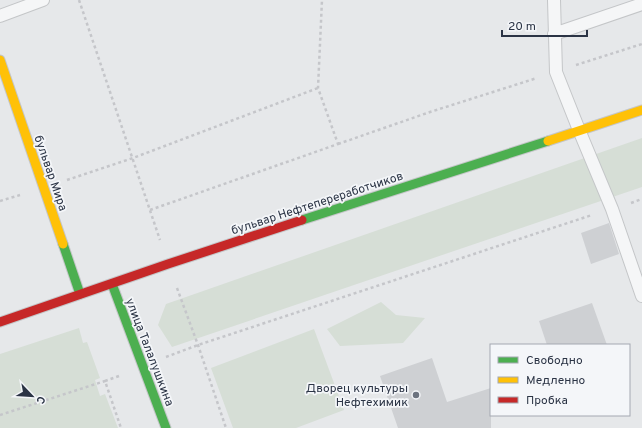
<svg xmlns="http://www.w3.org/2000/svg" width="642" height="428" font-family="Overpass,sans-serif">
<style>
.green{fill:#d6ded6}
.building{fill:#ced0d3}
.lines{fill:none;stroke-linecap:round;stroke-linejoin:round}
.lane-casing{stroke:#c4c6c8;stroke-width:14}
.fast-casing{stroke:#c4c6c8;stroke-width:11}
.slow-casing{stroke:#c4c6c8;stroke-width:11}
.jam-casing{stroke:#c4c6c8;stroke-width:11}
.path{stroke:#c5c6ca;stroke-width:2.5;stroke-dasharray:3 3;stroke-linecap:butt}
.lane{stroke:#f5f6f7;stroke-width:12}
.fast{stroke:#4caf50;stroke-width:9}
.slow{stroke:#ffc107;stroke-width:9}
.jam{stroke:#c62828;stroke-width:9}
.poi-dot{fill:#6c737f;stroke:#f4f6f9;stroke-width:1.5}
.labels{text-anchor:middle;stroke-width:3.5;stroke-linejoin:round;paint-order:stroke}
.street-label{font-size:12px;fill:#2b3445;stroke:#f4f6f9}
.poi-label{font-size:12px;fill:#2b3445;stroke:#f4f6f9;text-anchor:end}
</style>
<rect width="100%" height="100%" fill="#e6e8ea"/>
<!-- green -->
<path class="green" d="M642,138V187L172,347L158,325L166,304Z
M381,302L396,315L425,318L403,343L340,346L327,329Z
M79,328L83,343L87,342L100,378L95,380L100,396L105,394L118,428H0V354Z
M314,329L344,410L296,428H233L211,368Z"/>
<!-- building -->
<path class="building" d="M609,223L619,254L591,264L581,233Z
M592,303L607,345H547L539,321Z
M432,358L447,402L491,388V428H398L380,376Z"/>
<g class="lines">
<!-- lane casing -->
<g class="lane-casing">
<path id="lane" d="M554,0L556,72L579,130L612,209L642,296
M0,16L43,0
M554,34L642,4"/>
</g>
<!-- fast casing -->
<g class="fast-casing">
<path id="fast" d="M302,220L548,141
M63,244L80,294
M112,284L166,428"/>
</g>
<!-- slow casing -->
<g class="slow-casing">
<path id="slow" d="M0,60L63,244
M548,141L642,110"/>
</g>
<!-- jam casing -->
<g class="jam-casing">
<path id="jam" d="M0,322L168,264L302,220"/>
</g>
<!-- path -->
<path class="path" d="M79,0L160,240
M576,65L642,44
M338,144L430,112L537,78
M67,180L133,158L318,88
M0,201L20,195
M631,203L642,199
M150,210L338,144L318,88L322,0
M177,288L198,345L226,428
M166,357L198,345L592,215
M119,376L105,381L121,428
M0,415L105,381"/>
<!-- lane -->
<use href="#lane" class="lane"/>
<!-- fast -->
<use href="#fast" class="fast"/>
<!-- slow -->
<use href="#slow" class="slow"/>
<!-- jam -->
<use href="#jam" class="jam"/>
</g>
<!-- markers -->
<circle class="poi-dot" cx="416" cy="395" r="4"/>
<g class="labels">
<!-- street labels -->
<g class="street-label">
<text transform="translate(51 173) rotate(71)" y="4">бульвар Мира</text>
<text transform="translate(317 203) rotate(-18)" y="4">бульвар Нефтепереработчиков</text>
<text transform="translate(150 352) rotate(69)" y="4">улица Талалушкина</text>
</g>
<!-- poi labels -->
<g class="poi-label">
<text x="408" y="392">Дворец культуры<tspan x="408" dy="14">Нефтехимик</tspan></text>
</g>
</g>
<!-- legend -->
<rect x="490" y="344" width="140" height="72" fill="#f4f6f9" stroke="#a4a8b1"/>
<rect x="498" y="357" width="20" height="6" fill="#4caf50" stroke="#a4a8b1"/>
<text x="526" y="364" font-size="12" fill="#2b3445">Свободно</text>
<rect x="498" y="377" width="20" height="6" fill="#ffc107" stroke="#a4a8b1"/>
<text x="526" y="384" font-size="12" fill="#2b3445">Медленно</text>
<rect x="498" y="397" width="20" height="6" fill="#c62828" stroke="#a4a8b1"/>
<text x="526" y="404" font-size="12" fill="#2b3445">Пробка</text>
<!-- north arrow -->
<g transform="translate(32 396) rotate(115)" stroke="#f4f6f9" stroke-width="3" paint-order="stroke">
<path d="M0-3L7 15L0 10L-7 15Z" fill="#2b3445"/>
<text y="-6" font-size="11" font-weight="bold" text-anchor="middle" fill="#2b3445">С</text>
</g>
<!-- scale -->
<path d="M502 30v6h85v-6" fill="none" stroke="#2b3445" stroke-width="2"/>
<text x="508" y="30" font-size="12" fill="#2b3445" stroke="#f4f6f9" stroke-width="3" paint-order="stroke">20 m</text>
</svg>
